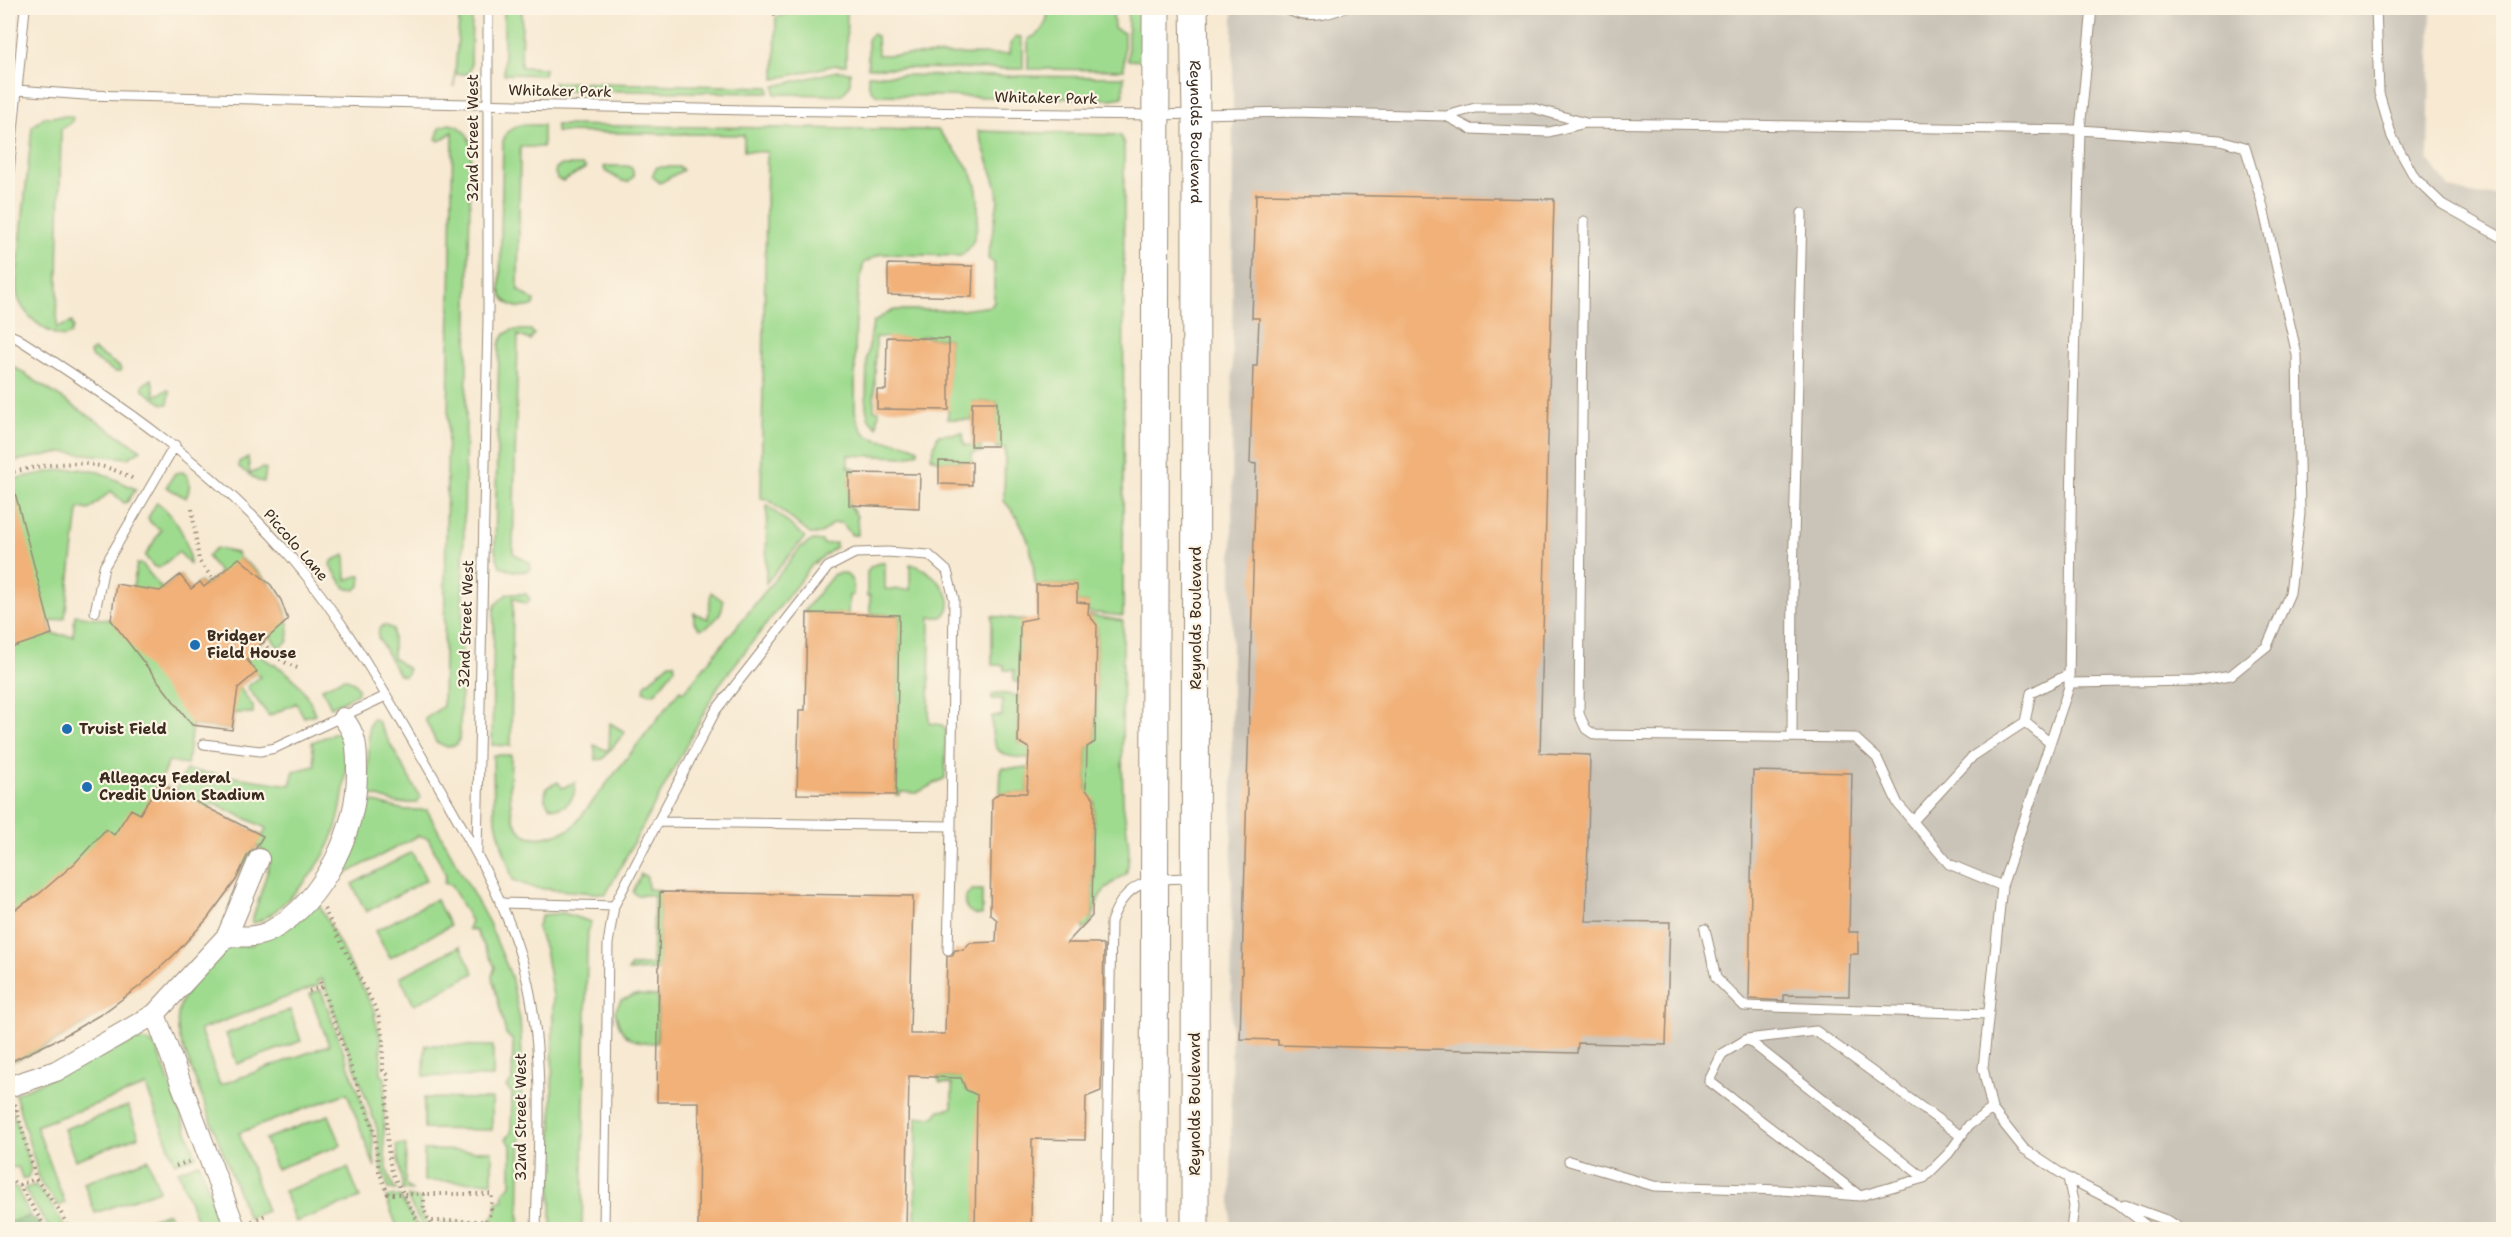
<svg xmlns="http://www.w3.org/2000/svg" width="2511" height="1237" font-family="'Shantell Sans',sans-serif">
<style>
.industrial{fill:#c9c3b8}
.green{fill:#9fdb8f;stroke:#6d8256;stroke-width:1.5;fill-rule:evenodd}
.forest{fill:#7fbb7a;stroke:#5d724c;stroke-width:1.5}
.building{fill:#f1b178}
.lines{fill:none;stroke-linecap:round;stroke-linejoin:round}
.lane-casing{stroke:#998a78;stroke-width:11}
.street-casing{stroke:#998a78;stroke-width:22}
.secondary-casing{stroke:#998a78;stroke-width:29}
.path{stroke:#998a78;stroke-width:4;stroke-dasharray:1.5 4.5;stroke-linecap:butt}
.lane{stroke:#fff;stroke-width:9}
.street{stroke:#fff;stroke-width:20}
.secondary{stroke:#fff;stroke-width:27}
.poi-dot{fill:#1f6fb2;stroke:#fcf5e5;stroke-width:2}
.labels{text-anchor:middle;stroke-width:4.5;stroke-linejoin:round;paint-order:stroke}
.street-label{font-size:15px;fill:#3b2a1e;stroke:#fcf5e5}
.poi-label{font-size:15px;font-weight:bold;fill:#3b2a1e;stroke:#fcf5e5;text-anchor:start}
</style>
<rect width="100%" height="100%" fill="#fcf5e5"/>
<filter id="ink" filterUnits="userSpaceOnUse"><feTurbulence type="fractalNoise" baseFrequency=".0167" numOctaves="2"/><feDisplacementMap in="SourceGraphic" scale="12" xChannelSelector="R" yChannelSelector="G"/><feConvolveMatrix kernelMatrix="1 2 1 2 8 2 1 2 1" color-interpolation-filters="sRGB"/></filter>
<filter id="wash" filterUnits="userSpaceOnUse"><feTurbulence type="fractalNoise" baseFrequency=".008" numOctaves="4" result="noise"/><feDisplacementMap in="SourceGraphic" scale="24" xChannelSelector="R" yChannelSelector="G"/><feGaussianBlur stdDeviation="1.35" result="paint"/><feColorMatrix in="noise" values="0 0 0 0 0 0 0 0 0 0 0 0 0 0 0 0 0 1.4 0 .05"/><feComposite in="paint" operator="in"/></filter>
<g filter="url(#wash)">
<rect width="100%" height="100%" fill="#f7e9d2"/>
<!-- industrial -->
<path class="industrial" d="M1233,8H2431L2428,159L2449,188L2468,194L2503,195V1229H1231Z"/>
<!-- green -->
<path class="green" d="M460,8H472L471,67L469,74H455L454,87Z
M504,8H522L521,67L545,68L544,75L504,74Z
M799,8H847L846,65H835L775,79L776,17L788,14Z
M1048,8H1123L1113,11L1114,28L1124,33V70L1028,69V39C1042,34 1048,22 1048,8Z
M1128,8H1146L1145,61L1128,60Z
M872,34L877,36L878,55L1009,54L1010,44L1016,37H1021L1023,48V69L868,68V38Z
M837,71L850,72V85L842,95L775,94V86Z
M868,75L1124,77L1123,97L1111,99L880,95C869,93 868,85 868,75Z
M554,82L769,87V93L554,90Z
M70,116L73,118L71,123L61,129L57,328L72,322L73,327L71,334L64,337C41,331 16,310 16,285L32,127L44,117Z
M449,124C462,126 468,133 471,145L460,738L456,745L447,747L436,742L425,719L443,706L453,132L439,141L436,139L440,127Z
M519,125H543V147H520L518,290L535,301L534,305C520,311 503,306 500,290L503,141L507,132Z
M556,125L938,130C967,167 983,173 977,225C975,238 972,249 960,256L880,254L864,263C852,302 856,368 855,411C863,454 891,433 918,449V452L907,457L848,455V467L855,468L854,479H849V505L857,516L858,535H852L842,523H833L821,534H810L767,499L761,498L767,152L744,151V135L556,132Z
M978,131L1117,135L1121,136L1124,144L1123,616L1088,612V603L1077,602L1076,585H1036C1033,576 1034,566 1032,556C1028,536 1018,516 1004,501L1005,448H996L997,402H973L972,420L948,419L949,339L931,338L924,336L917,339L876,337L874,410L879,411L877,427L869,419L866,407L867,358L873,323L888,312L895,310H962L991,306L994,302V263L988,259L998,201L997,188Z
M562,165H583L586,168L563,181L557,179L555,173L556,168Z
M606,166H628L632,168L634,176L628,182L622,181L605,171L604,167Z
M657,167H680L683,170L660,183L652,176Z
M512,330H531L534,334L530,340L518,335L513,553L530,563L531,569C522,574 509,571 500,566L495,551L499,344L505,334Z
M94,350L120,367L121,371L115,372L92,358L90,353Z
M8,363L141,450L128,458L63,452L8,462Z
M152,379L155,396L167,390L170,391L168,404H163L143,390V385Z
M963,433L964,445L981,446V452L972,453V462L939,461L931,457L938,435Z
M248,457L250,474L263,468L266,469L264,482L258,481L239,467V462Z
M80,469L99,472L136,489L127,502L124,503L111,491L89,510L80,508L78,511L65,618L49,622L52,634L73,636L75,615L111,620L133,587L137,564H142L162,589L180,575L191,589L200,582L204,586L220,573L207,556L216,548L237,553L239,558C267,576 294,605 288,641L279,648L270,636L255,649C264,660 266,660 277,666C295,676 309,695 315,714L304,717L296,703L269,716L247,687L260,677L256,673L239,687L253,706V713H234L232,730L192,725L187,765L169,761L159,783L175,791L186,770L290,785L294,771L315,766L312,742L344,730L348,737C343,806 343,849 287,900C277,909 268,919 254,923L252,921L270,863L265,852L257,846C210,923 156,981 78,1028C56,1041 32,1055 8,1063V480L59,470ZM213,803L266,828L263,836L209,809Z
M183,472C192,478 190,490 186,498L166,487L175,473Z
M157,502C176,517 189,539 190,564L179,552L159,568L153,566L145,556L161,530L151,523L148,518Z
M767,505L805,537L766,583Z
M813,540L822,541L823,544L836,543V547L812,565L719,685L606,894L534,888L513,880L501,842L494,813L493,755H511C510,802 501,861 572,828L680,690L684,692L801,547Z
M345,555L346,580L361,575L360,586L355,590L345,588L330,565L333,560Z
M879,563H885V589L910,590V564C930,567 964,600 942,617H930L929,723L942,725L946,731L945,778L917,793L900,792V795H896L899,615L870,614V596H867V572L871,566Z
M843,573C854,577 853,585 853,595L849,596L848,614L807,613L804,611L834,574Z
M711,592L723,601C724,612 712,627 700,629L694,622V613L708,619Z
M507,594H526L530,599L526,604L513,598L511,746L492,745L494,610L496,604Z
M1088,615L1123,621C1123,680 1121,741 1123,801C1125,825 1133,849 1126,874C1117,880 1106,886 1100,896C1093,908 1096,923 1083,930V919L1090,918L1092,913L1094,800L1086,791L1087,747L1095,741L1097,627Z
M992,616L1025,620L1019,682H1014V670H1004V665H992Z
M384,625L393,629V658L408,669V672L405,676L399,675L378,637L379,629Z
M670,663H674L675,668L656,692L650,694L644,691L645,685Z
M344,678L354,682L358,688L357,694L331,707L322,688Z
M997,693L1019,696L1018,740L1019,743L1033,745L1032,758C997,758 991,751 992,716H1002V699H992V695Z
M373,718L378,722L420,797L417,803H397L368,794L369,726Z
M610,723L625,732L603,759L596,760L594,745L606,750L609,748Z
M1001,768H1029L1027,793H1000Z
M558,782L562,788L575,782C577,797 565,813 549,806L545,799L546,788Z
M367,800L404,810H427L489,923L511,976L520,1020L522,1057L519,1229L437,1228L439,1223H488L496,1213L497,1202L503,1201L504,1192L511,1185V1145L506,1139L511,1133L512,1093L506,1087L512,1081L513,1041L506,1034L492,976L495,967L476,931L468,929L471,921L451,885L444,883L446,875L428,838L418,836L336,879Z
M412,852L426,880L366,912L352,884Z
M641,874L647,877L648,889L660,890L659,970L628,971L631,966L652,965L654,895H636L633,892Z
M972,890H982V915C967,916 957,900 972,890Z
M316,899L376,1014L374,1015L381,1039V1074L385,1078C385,1105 378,1171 397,1190L389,1189L381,1167L377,1128L322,979L317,981L319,985L200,1030L220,1085L329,1045L310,994L321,990L372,1130L375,1168L347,1093L239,1133L267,1211L248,1218L180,1039C168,997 201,974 227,947L251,945Z
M436,899L450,926L390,958L375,931Z
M563,913L591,922L588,931L587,951L582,1229H551L553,996L545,949L537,928L542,915Z
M460,946L474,973L414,1005L400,977Z
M636,995L658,996L657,1043C631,1043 621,1039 615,1011L621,1000Z
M290,1010L301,1041L237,1064L226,1034Z
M136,1040L148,1041L157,1049L196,1156L175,1163L146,1086L36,1126L65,1203L59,1206L41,1184L15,1094Z
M425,1045L493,1046V1077L424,1076Z
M937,1077L963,1078L966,1090L981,1091L975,1229L915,1230L917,1117H934L940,1110L952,1108V1084L940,1083Z
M8,1097L31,1169L28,1177L23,1179L18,1167L8,1168Z
M424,1098L492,1099V1130L424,1129Z
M128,1106L139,1136L75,1160L64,1129Z
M329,1115L341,1145L276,1169L265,1139Z
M396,1145H406L405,1184L412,1191L403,1190Z
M424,1150L492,1151V1182L424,1181Z
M148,1159L159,1190L95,1213L84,1183Z
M199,1163L224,1229H200L178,1171Z
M348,1168L360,1198L295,1222L284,1191Z
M8,1185L17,1188L30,1216L8,1223Z
M35,1185L51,1204L66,1229H50L24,1189Z
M391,1196L400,1197L419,1229H398L386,1198Z
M408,1196L420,1199V1211L431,1229H424L407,1198Z
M168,1213L174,1229H123Z"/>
<!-- forest -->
<path class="forest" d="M30,1216L39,1222L43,1229H8V1223Z"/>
<g id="blocks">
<!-- building -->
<path class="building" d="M1256,194L1554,199L1540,753L1590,755L1586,921L1670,922L1666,1045L1578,1043L1577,1053L1278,1045V1040L1240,1039L1256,464L1250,463L1253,366H1257L1259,318H1252Z
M888,264L973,266L972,297L888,295Z
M887,337L949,339V410L877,409V390H886Z
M972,402H997V446H971Z
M939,461L972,462V485L939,484Z
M849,473L920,474L919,508L849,505Z
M8,485H13L52,634L8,649Z
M239,558L271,585L281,600L288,620L253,651L256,654L247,660L257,672L238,688L232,730L192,725L111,620L116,584L160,591L180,575L191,589L200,582L204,587Z
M1036,585H1077V602L1089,603L1088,614L1097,625L1095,742L1087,747L1086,790L1094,798L1092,913V916L1067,943H1098L1104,946L1101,1091L1086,1097L1085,1140L1032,1139L1031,1230H975L977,1095L966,1090L961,1078L909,1076L906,1230H698L699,1102H657L660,892L913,896L910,1034H945L947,956H952L955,950H963L970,943L996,942L997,920L990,914L992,799L999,793H1027L1029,748L1018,742L1020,621L1036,618Z
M807,613L899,615L896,795L797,794L799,710H805Z
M1753,771L1852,773L1849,932H1858V954H1850L1849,996L1784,995V1001L1749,999Z
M159,783L263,836L256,848L248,854L236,880L207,919L175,954L140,986L103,1013L62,1037L8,1063V914L39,894L75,863L106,829L114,835L131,809L140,814Z"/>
</g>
</g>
<g filter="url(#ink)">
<use href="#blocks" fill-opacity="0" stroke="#998a78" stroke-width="1.5"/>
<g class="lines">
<!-- lane casing -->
<g class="lane-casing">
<path id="lane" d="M1285,8C1304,20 1324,16 1344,8
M2376,8L2379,93L2392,137L2415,178L2442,204L2504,239
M17,90L25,8
M1586,123L2080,130L2072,444L2069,687L2002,886L1983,1068L1992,1109L2024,1149L2068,1178L2074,1206L2071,1230
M8,182L17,90L85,95L331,101L748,110L1154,115L1294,112L1446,116L1475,108H1533L1586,123L1549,132L1518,131L1471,129L1446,116
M1584,221L1579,714L1586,729L1595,735L1855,738L1877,758L1898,804L1949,864L2002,886
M8,334L17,338C116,401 213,467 290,556C347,623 389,700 433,776C470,841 512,910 528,984C545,1060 538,1151 536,1230
M95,612L104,567L175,445
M2069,683L2195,681L2231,675L2267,646L2290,593L2300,514L2297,355L2261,199L2245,147L2220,140L2080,130L2092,8
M1792,737L1793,581L1802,213
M2050,743L2025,722L2031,693L2069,674
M204,744L260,751L275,748L386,696
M1913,821L1973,756L2025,722
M658,822L951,826L948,950
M477,852L488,320V8
M500,903L614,906
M1705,929L1716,978L1744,1006L1989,1014
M1747,1039L1924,1178
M1569,1161L1654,1186L1781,1190L1860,1196L1924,1178L1949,1153L1969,1125L1992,1109
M2068,1178L2117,1203L2152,1230
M1860,1196L1709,1081L1722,1054L1747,1039L1816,1031L1961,1136
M2125,1205L2169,1221L2182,1230
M604,1230L608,944L614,906L716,710L828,567L855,553L887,552L929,555L947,571L954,599L951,826
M1106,1230L1111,922C1126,878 1153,879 1194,878"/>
</g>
<!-- street casing -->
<g class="street-casing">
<path id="street" d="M227,936L259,859
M8,1087L56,1071L155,1014
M236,1230L155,1014L227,936C243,937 258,938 272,930C325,900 358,828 357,769C357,748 357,735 343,718"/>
</g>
<!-- secondary casing -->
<g class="secondary-casing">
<g id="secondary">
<path id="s1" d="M1194,8L1196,115L1195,1230"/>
<path d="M1154,1230L1156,8"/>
</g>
</g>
<!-- path -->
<path class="path" d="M773,14L786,12L795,8
M8,473C52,463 94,455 135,480
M192,509L199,561L213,579
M263,642C272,655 286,665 301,669
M324,909L378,1013L383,1039V1070L388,1075C388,1100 382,1167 399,1185L422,1230
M320,982L374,1131L379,1171L388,1194H492L491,1212L486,1221H429
M309,991L322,987
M15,1104L36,1179L60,1211L70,1230
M176,1166L190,1161
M8,1179L19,1185L47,1230
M19,1185L35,1179
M424,1194V1210L434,1230
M252,1221L268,1214"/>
<!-- lane -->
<use href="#lane" class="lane"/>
<!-- street -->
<use href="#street" class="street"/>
<!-- secondary -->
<use href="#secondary" class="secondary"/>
</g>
</g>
<!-- markers -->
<g class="poi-dot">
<circle cx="195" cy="645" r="6"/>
<circle cx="67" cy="729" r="6"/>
<circle cx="87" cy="787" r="6"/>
</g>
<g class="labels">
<!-- street labels -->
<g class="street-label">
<text transform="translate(560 91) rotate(1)" y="5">Whitaker Park</text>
<text transform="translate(1046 98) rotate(1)" y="5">Whitaker Park</text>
<text dy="5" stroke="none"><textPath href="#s1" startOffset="124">Reynolds Boulevard</textPath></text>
<text transform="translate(473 138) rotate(-90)" y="5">32nd Street West</text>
<text transform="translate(296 545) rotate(49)" y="5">Piccolo Lane</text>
<text transform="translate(1196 618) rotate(-90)" y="5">Reynolds Boulevard</text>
<text transform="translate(466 624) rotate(-88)" y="5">32nd Street West</text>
<text transform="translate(1195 1104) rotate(-90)" y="5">Reynolds Boulevard</text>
<text transform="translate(521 1117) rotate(-90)" y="5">32nd Street West</text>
</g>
<!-- poi labels -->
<g class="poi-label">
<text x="207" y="641">Bridger<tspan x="207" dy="17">Field House</tspan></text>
<text x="79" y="734">Truist Field</text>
<text x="99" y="783">Allegacy Federal<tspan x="99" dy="17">Credit Union Stadium</tspan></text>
</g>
</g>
<!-- margin -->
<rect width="2511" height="1237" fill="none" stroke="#fcf5e5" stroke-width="30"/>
</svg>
